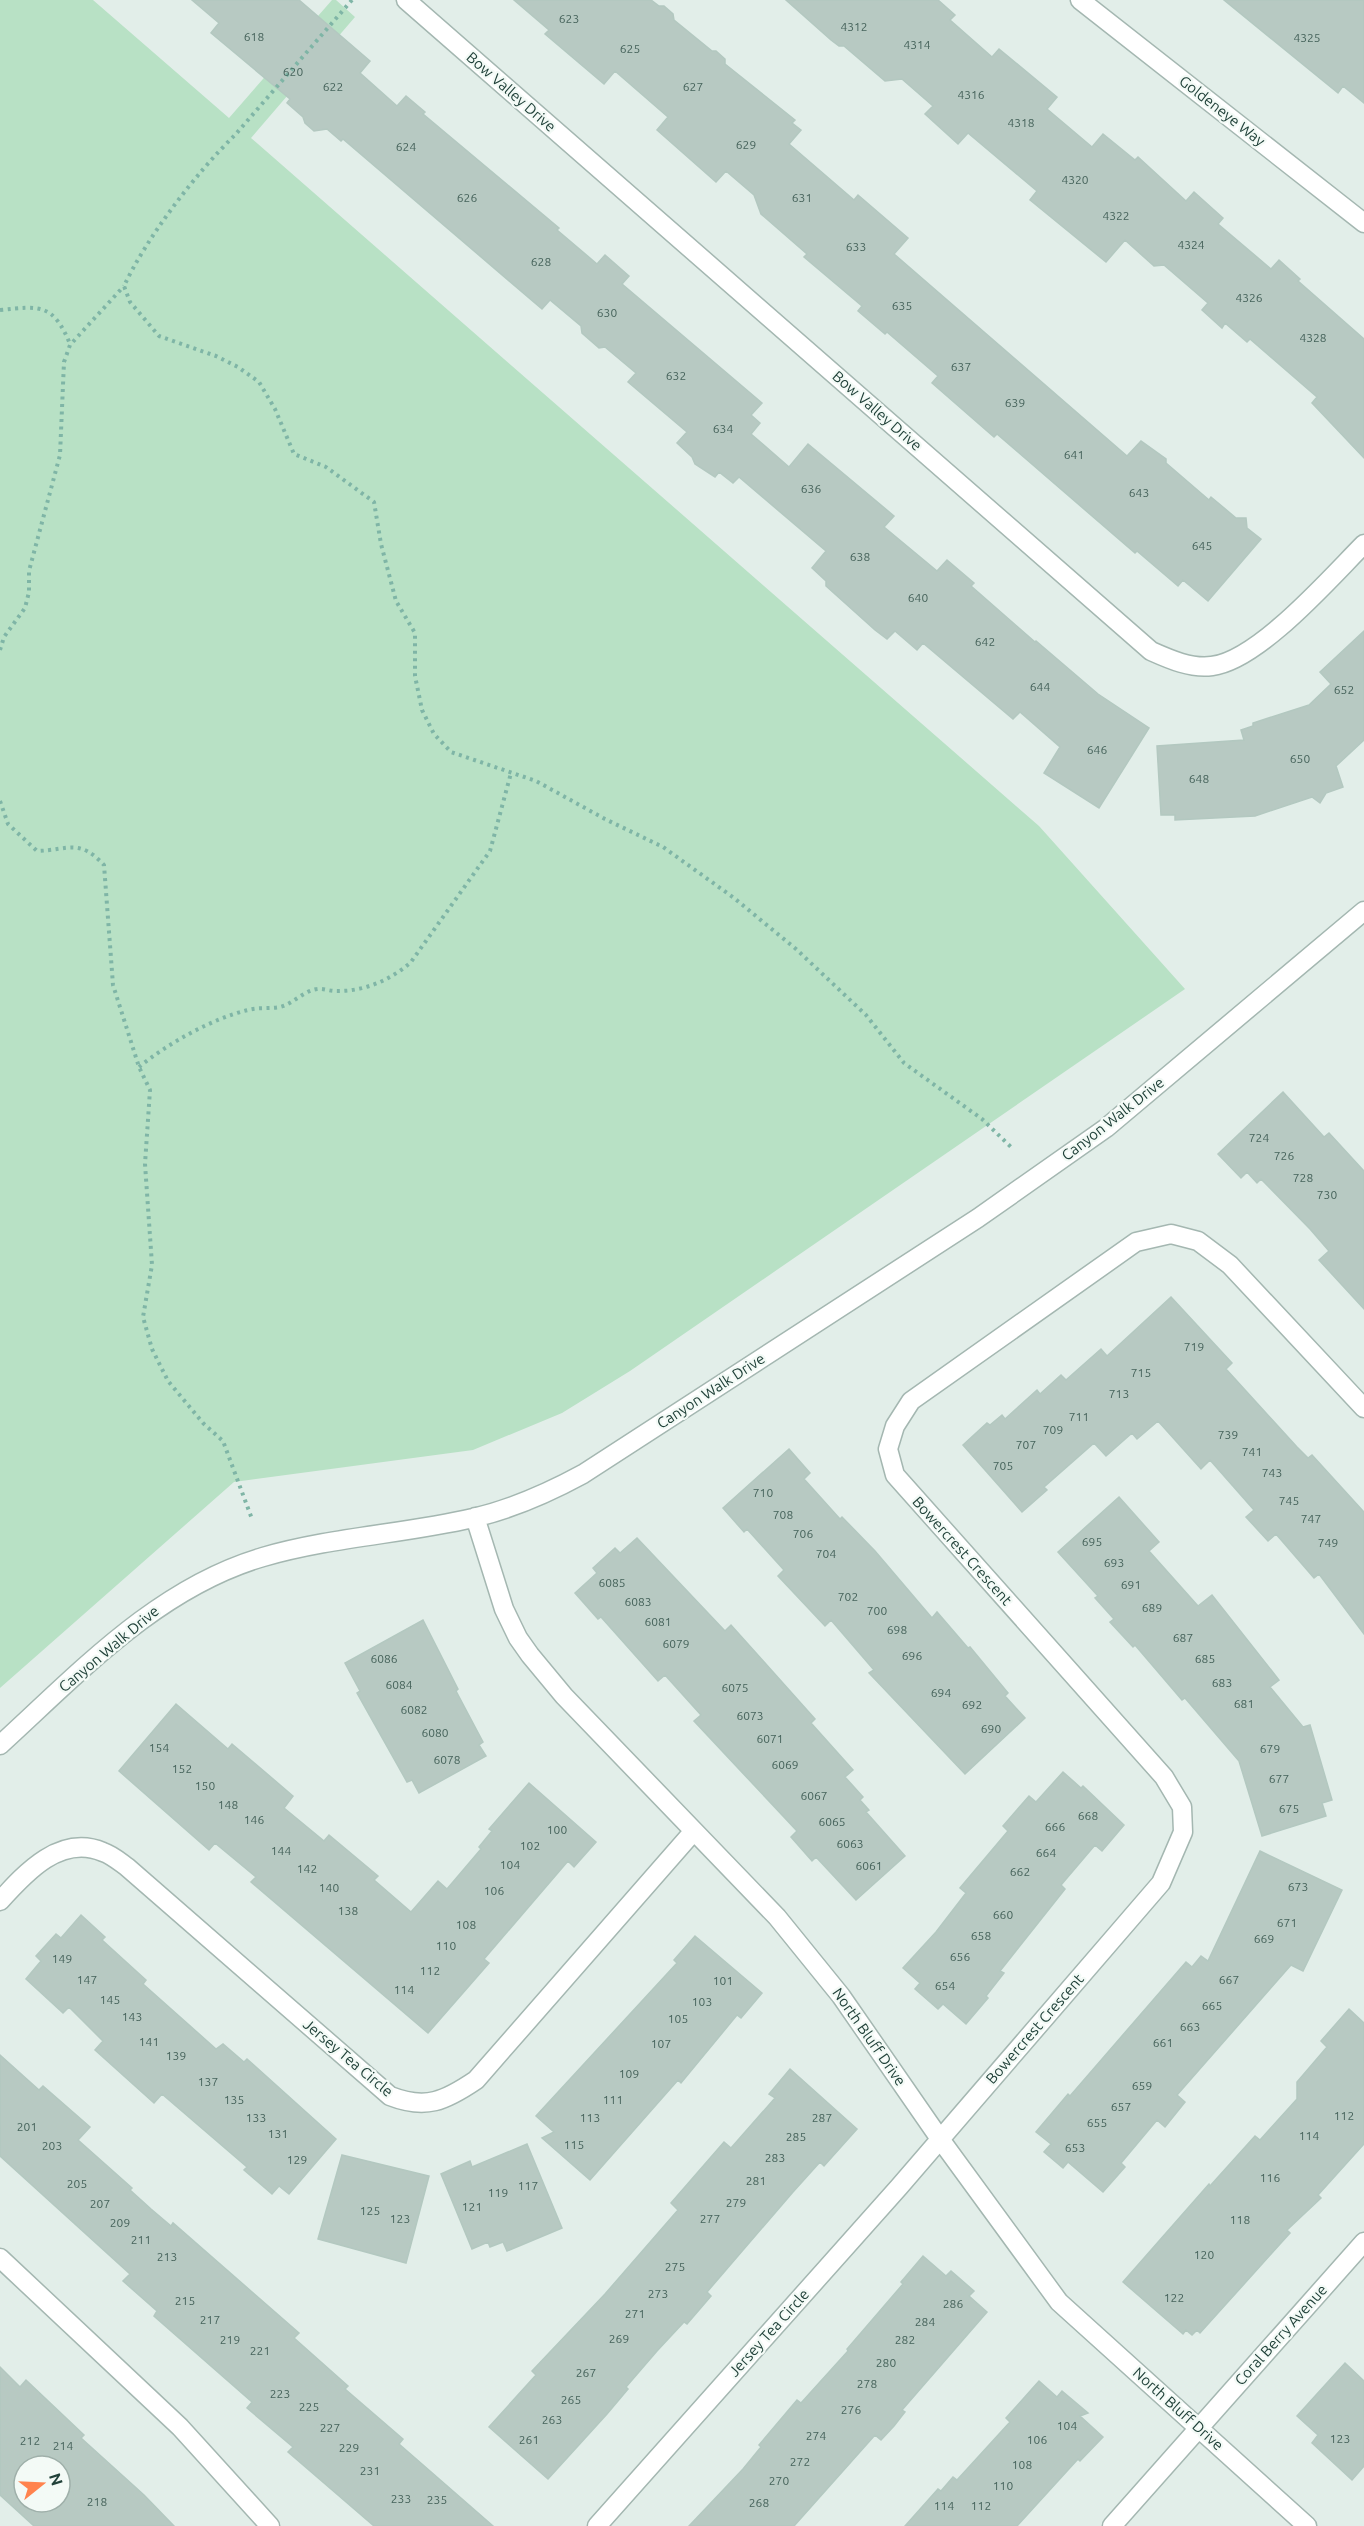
<svg xmlns="http://www.w3.org/2000/svg" width="1364" height="2526" font-family="Ubuntu,sans-serif">
<style>
.green{fill:#b8e1c5}
.building{fill:#b7c9c2;stroke:#b3c8c0;stroke-width:1.5;fill-rule:evenodd}
.lines{fill:none;stroke-linecap:round;stroke-linejoin:round}
.minor-casing{stroke:#a4b7b1;stroke-width:21}
.path{stroke:#7fb5a6;stroke-width:4;stroke-dasharray:3 4.5;stroke-linecap:butt}
.minor{stroke:#fff;stroke-width:18}
.labels{text-anchor:middle;stroke-width:4.5;stroke-linejoin:round;paint-order:stroke}
.number-label{font-size:12px;fill:#46635b}
.street-label{font-size:15px;fill:#204139;stroke:#f3faf6}
</style>
<rect width="100%" height="100%" fill="#e2eee9"/>
<!-- green -->
<path class="green" d="M0,0H93L229,118L332,0H336L355,17L251,138L1039,826L1185,989L630,1371L562,1413L473,1450L234,1482L0,1688Z"/>
<!-- building -->
<path class="building" d="M192,0H299L370,61L360,73L397,106L406,96L425,112L423,114L559,228L557,230L597,264L605,255L629,276L622,284L762,403L751,415L760,423L751,434L789,467L808,444L894,516L884,527L937,571L947,560L974,583L971,586L1035,642L1036,641L1098,694L1149,728L1099,808L1044,773L1060,747L1020,712L1013,719L923,643L917,650L895,631L887,639L875,630L826,586V581L812,568L826,551L739,477L733,483L719,472L715,477L695,464L692,457L677,443L687,432L628,382L636,373L605,347L599,348L582,333L581,326L550,300L542,309L343,139L341,141L327,129L314,131L305,123L303,117L287,103L290,99L211,33L219,23Z
M514,0H651L659,6H664L673,14L674,20L712,51H716L725,59V64L795,120L792,123L801,130L789,144L854,200L858,195L908,238L894,254L1127,456L1141,441L1166,459V463L1209,500L1211,497L1236,518H1246L1247,528L1261,539L1208,601L1183,580L1178,586L1137,551L1135,553L997,434L994,437L932,383L938,376L887,332L885,334L858,311L862,306L804,257L807,254L761,214L754,195L726,171L716,182L657,130L668,117L615,71L604,84L545,34L549,30Z
M786,0H938L955,15L950,20L992,57L999,49L1057,97L1047,109L1092,147L1103,134L1135,160L1138,157L1186,201L1194,192L1223,218L1218,224L1271,269L1279,260L1300,279L1298,281L1364,339V458L1312,403L1317,397L1250,339L1247,342L1225,323L1222,328L1202,310L1208,303L1164,265L1154,266L1125,240L1106,262L1030,200L1037,191L968,133L958,144L925,114L933,106L902,79L885,81L844,46H839L831,40Z
M1224,0H1364V103L1343,86L1338,93Z
M1364,631V740L1336,766L1343,787L1326,793L1320,803L1312,797L1255,816L1175,820V815H1161L1157,746L1244,740L1241,730L1253,726V723L1309,705L1331,684L1320,672Z
M1283,1092L1324,1137L1329,1133L1364,1171V1309L1319,1260L1329,1251L1310,1229L1261,1179L1257,1183L1247,1172L1241,1178L1218,1154Z
M1171,1297L1232,1363L1226,1369L1297,1447L1308,1458L1312,1455L1364,1512V1634L1319,1574L1314,1578L1276,1534L1268,1541L1246,1517L1254,1510L1210,1460L1201,1469L1158,1421L1137,1439L1132,1433L1106,1456L1094,1443L1044,1487L1047,1490L1022,1512L963,1445L987,1423L990,1425L1002,1415L1005,1419L1037,1390L1040,1394L1061,1375L1066,1380L1101,1349L1107,1356Z
M789,1449L810,1473L804,1479L840,1519L842,1517L875,1551L932,1618L937,1612L968,1648L970,1647L1008,1693L1005,1696L1025,1718L965,1774L869,1673L874,1670L831,1620L825,1626L778,1576L784,1570L747,1529L744,1532L723,1508Z
M1119,1497L1159,1542L1149,1551L1198,1606L1212,1595L1279,1680L1270,1687L1303,1727L1310,1725L1332,1800L1322,1803L1326,1816L1262,1836L1239,1761L1185,1698L1182,1700L1135,1645L1133,1647L1110,1622L1114,1619L1095,1598L1098,1596L1058,1552Z
M637,1538L725,1631L731,1625L815,1719L811,1723L853,1770L845,1777L863,1797L860,1800L869,1810L866,1812L905,1856L856,1900L816,1857L812,1861L791,1837L797,1831L694,1721L701,1715L665,1675L658,1681L601,1617L598,1619L575,1593L597,1573L593,1568L615,1548L620,1553Z
M423,1620L458,1689L456,1691L483,1742L479,1745L486,1756L419,1793L412,1780L407,1782L357,1693L360,1691L345,1663Z
M176,1704L228,1749L232,1744L293,1796L284,1808L324,1841L329,1835L378,1876L374,1880L411,1912L438,1881L447,1889L481,1849L479,1847L492,1831L489,1829L529,1783L596,1842L574,1867L568,1861L484,1959L489,1963L428,2033L251,1882L256,1877L215,1843L209,1850L119,1771Z
M1063,1772L1081,1788L1083,1786L1124,1825L1102,1851L1095,1845L1061,1885L1065,1889L1000,1971L1004,1973L986,1996L988,1998L966,2024L943,2004L938,2009L915,1989L920,1983L903,1968L936,1932L966,1893L960,1888L1008,1831L1003,1826L1029,1796L1036,1802Z
M1260,1851L1342,1890L1303,1971L1291,1965L1177,2095L1185,2102L1165,2127L1157,2120L1121,2163L1125,2167L1103,2192L1068,2162L1063,2168L1044,2152L1051,2144L1036,2132L1068,2094L1070,2096L1186,1962L1192,1967L1201,1956L1208,1961Z
M81,1915L105,1937L102,1940L146,1980L143,1984L216,2049L223,2044L244,2062L247,2059L336,2139L289,2194L279,2186L272,2194L244,2170L247,2167L162,2094L154,2103L95,2050L103,2041L69,2007L63,2013L26,1979L41,1961L36,1956L56,1934L61,1938Z
M695,1936L762,1993L741,2018L737,2015L681,2083L678,2080L590,2180L542,2138L554,2132L536,2116L677,1963L674,1960Z
M1349,2009L1364,2023V2144L1318,2195L1321,2198L1287,2230L1290,2233L1200,2333L1197,2330L1192,2335L1186,2330L1183,2334L1123,2282L1209,2184L1210,2186L1255,2136L1260,2140L1297,2099V2082L1327,2047L1321,2041Z
M0,2055L39,2090L43,2086L90,2127L78,2140L132,2188L130,2190L151,2209L171,2226L173,2223L299,2333L294,2338L348,2386L345,2389L403,2439L399,2444L493,2526H374L288,2452L293,2447L247,2408L252,2402L154,2316L157,2311L123,2281L130,2274L0,2156Z
M790,2069L857,2129L824,2166L820,2162L793,2192L707,2292L711,2296L687,2324L684,2322L657,2351L626,2387L628,2389L607,2414L548,2479L489,2427L536,2375L532,2371L605,2294L678,2210L671,2203L724,2142L731,2148L775,2098L769,2094Z
M527,2144L562,2228L507,2251L503,2242L490,2247L488,2242L472,2249L441,2174L470,2161L472,2167Z
M342,2155L429,2176L406,2263L318,2239Z
M923,2256L946,2276L951,2271L974,2291L969,2296L987,2312L902,2410L905,2412L894,2426L881,2440L875,2435L794,2526H689L743,2469L761,2447L759,2445L797,2400L801,2403L848,2351L847,2349L903,2284L901,2282Z
M1345,2363L1364,2381V2466L1352,2480L1312,2443L1318,2435L1297,2416Z
M0,2367L20,2387L26,2380L84,2435L81,2438L144,2495L174,2526H34L0,2495ZM24,2466H60V2502H24Z
M1039,2381L1057,2397L1062,2391L1088,2413L1080,2416L1103,2437L1080,2461L1078,2459L1017,2526H905L938,2489L941,2491L953,2477L957,2480L1010,2422L1006,2418Z"/>
<g class="lines">
<!-- minor casing -->
<g class="minor-casing">
<path id="minor" d="M406,0L1151,651C1169,659 1191,669 1212,666C1259,660 1330,578 1364,544
M1080,0L1364,223
M475,1517L504,1609L518,1638L530,1655L564,1696L777,1917L841,1996L940,2139L1059,2302L1307,2526
M0,1745C79,1673 157,1588 263,1557C332,1537 404,1534 473,1518C512,1509 548,1493 583,1474L978,1218L1106,1128L1364,911
M0,1901C26,1872 61,1834 103,1852C112,1855 120,1862 127,1867L390,2096C426,2110 445,2101 476,2080L693,1832
M0,2258L180,2427L270,2526
M597,2526L899,2187L1161,1883L1183,1832L1182,1807L1164,1777L895,1475L888,1449L895,1426L911,1401L1136,1242L1171,1234L1198,1241L1230,1265L1364,1408
M1112,2526L1364,2242"/>
</g>
<!-- path -->
<path class="path" d="M352,0L235,135C196,173 147,237 124,286L130,302L159,336L216,356L238,367L259,382L275,409L294,454L326,467L374,502L381,544L396,601L415,633V676L422,710L434,734L451,752L536,781L605,819L663,847L734,898L796,949L866,1015L904,1063L982,1119L1012,1148
M0,310C40,306 53,303 70,344
M0,650L4,637L25,608L29,592V571L60,455L64,362L70,345L124,286
M0,801L8,824L37,851C69,850 79,838 104,865L113,985L139,1067L150,1090L145,1164L152,1265L143,1317L152,1349L168,1381L203,1423L223,1441L252,1519
M139,1067C167,1044 213,1018 248,1010C259,1007 270,1009 280,1007C293,1004 303,991 317,989C323,988 329,991 335,991C363,992 391,980 411,962L490,851L511,773"/>
<!-- minor -->
<use href="#minor" class="minor"/>
</g>
<g class="labels">
<!-- number labels -->
<g class="number-label">
<text x="569" y="23">623</text>
<text x="854" y="31">4312</text>
<text x="254" y="41">618</text>
<text x="1307" y="42">4325</text>
<text x="917" y="49">4314</text>
<text x="630" y="53">625</text>
<text x="293" y="76">620</text>
<text x="333" y="91">622</text>
<text x="693" y="91">627</text>
<text x="971" y="99">4316</text>
<text x="1021" y="127">4318</text>
<text x="746" y="149">629</text>
<text x="406" y="151">624</text>
<text x="1075" y="184">4320</text>
<text x="467" y="202">626</text>
<text x="802" y="202">631</text>
<text x="1116" y="220">4322</text>
<text x="1191" y="249">4324</text>
<text x="856" y="251">633</text>
<text x="541" y="266">628</text>
<text x="1249" y="302">4326</text>
<text x="902" y="310">635</text>
<text x="607" y="317">630</text>
<text x="1313" y="342">4328</text>
<text x="961" y="371">637</text>
<text x="676" y="380">632</text>
<text x="1015" y="407">639</text>
<text x="723" y="433">634</text>
<text x="1074" y="459">641</text>
<text x="811" y="493">636</text>
<text x="1139" y="497">643</text>
<text x="1202" y="550">645</text>
<text x="860" y="561">638</text>
<text x="918" y="602">640</text>
<text x="985" y="646">642</text>
<text x="1040" y="691">644</text>
<text x="1344" y="694">652</text>
<text x="1097" y="754">646</text>
<text x="1300" y="763">650</text>
<text x="1199" y="783">648</text>
<text x="1259" y="1142">724</text>
<text x="1284" y="1160">726</text>
<text x="1303" y="1182">728</text>
<text x="1327" y="1199">730</text>
<text x="1194" y="1351">719</text>
<text x="1141" y="1377">715</text>
<text x="1119" y="1398">713</text>
<text x="1079" y="1421">711</text>
<text x="1053" y="1434">709</text>
<text x="1228" y="1439">739</text>
<text x="1026" y="1449">707</text>
<text x="1252" y="1456">741</text>
<text x="1003" y="1470">705</text>
<text x="1272" y="1477">743</text>
<text x="763" y="1497">710</text>
<text x="1289" y="1505">745</text>
<text x="783" y="1519">708</text>
<text x="1311" y="1523">747</text>
<text x="803" y="1538">706</text>
<text x="1092" y="1546">695</text>
<text x="1328" y="1547">749</text>
<text x="826" y="1558">704</text>
<text x="1114" y="1567">693</text>
<text x="612" y="1587">6085</text>
<text x="1131" y="1589">691</text>
<text x="848" y="1601">702</text>
<text x="638" y="1606">6083</text>
<text x="1152" y="1612">689</text>
<text x="877" y="1615">700</text>
<text x="658" y="1626">6081</text>
<text x="897" y="1634">698</text>
<text x="1183" y="1642">687</text>
<text x="676" y="1648">6079</text>
<text x="912" y="1660">696</text>
<text x="384" y="1663">6086</text>
<text x="1205" y="1663">685</text>
<text x="1222" y="1687">683</text>
<text x="399" y="1689">6084</text>
<text x="735" y="1692">6075</text>
<text x="941" y="1697">694</text>
<text x="1244" y="1708">681</text>
<text x="972" y="1709">692</text>
<text x="414" y="1714">6082</text>
<text x="750" y="1720">6073</text>
<text x="991" y="1733">690</text>
<text x="435" y="1737">6080</text>
<text x="770" y="1743">6071</text>
<text x="159" y="1752">154</text>
<text x="1270" y="1753">679</text>
<text x="447" y="1764">6078</text>
<text x="785" y="1769">6069</text>
<text x="182" y="1773">152</text>
<text x="1279" y="1783">677</text>
<text x="205" y="1790">150</text>
<text x="814" y="1800">6067</text>
<text x="228" y="1809">148</text>
<text x="1289" y="1813">675</text>
<text x="1088" y="1820">668</text>
<text x="254" y="1824">146</text>
<text x="832" y="1826">6065</text>
<text x="1055" y="1831">666</text>
<text x="557" y="1834">100</text>
<text x="850" y="1848">6063</text>
<text x="530" y="1850">102</text>
<text x="281" y="1855">144</text>
<text x="1046" y="1857">664</text>
<text x="510" y="1869">104</text>
<text x="869" y="1870">6061</text>
<text x="307" y="1873">142</text>
<text x="1020" y="1876">662</text>
<text x="1298" y="1891">673</text>
<text x="329" y="1892">140</text>
<text x="494" y="1895">106</text>
<text x="348" y="1915">138</text>
<text x="1003" y="1919">660</text>
<text x="1287" y="1927">671</text>
<text x="466" y="1929">108</text>
<text x="981" y="1940">658</text>
<text x="1264" y="1943">669</text>
<text x="446" y="1950">110</text>
<text x="960" y="1961">656</text>
<text x="62" y="1963">149</text>
<text x="430" y="1975">112</text>
<text x="87" y="1984">147</text>
<text x="1229" y="1984">667</text>
<text x="723" y="1985">101</text>
<text x="945" y="1990">654</text>
<text x="404" y="1994">114</text>
<text x="110" y="2004">145</text>
<text x="702" y="2006">103</text>
<text x="1212" y="2010">665</text>
<text x="132" y="2021">143</text>
<text x="678" y="2023">105</text>
<text x="1190" y="2031">663</text>
<text x="149" y="2046">141</text>
<text x="1163" y="2047">661</text>
<text x="661" y="2048">107</text>
<text x="176" y="2060">139</text>
<text x="629" y="2078">109</text>
<text x="208" y="2086">137</text>
<text x="1142" y="2090">659</text>
<text x="234" y="2104">135</text>
<text x="613" y="2104">111</text>
<text x="1121" y="2111">657</text>
<text x="1344" y="2120">112</text>
<text x="256" y="2122">133</text>
<text x="590" y="2122">113</text>
<text x="822" y="2122">287</text>
<text x="1097" y="2127">655</text>
<text x="27" y="2131">201</text>
<text x="278" y="2138">131</text>
<text x="1309" y="2140">114</text>
<text x="796" y="2141">285</text>
<text x="574" y="2149">115</text>
<text x="52" y="2150">203</text>
<text x="1075" y="2152">653</text>
<text x="775" y="2162">283</text>
<text x="297" y="2164">129</text>
<text x="1270" y="2182">116</text>
<text x="756" y="2185">281</text>
<text x="77" y="2188">205</text>
<text x="528" y="2190">117</text>
<text x="498" y="2197">119</text>
<text x="736" y="2207">279</text>
<text x="100" y="2208">207</text>
<text x="472" y="2211">121</text>
<text x="370" y="2215">125</text>
<text x="400" y="2223">123</text>
<text x="710" y="2223">277</text>
<text x="1240" y="2224">118</text>
<text x="120" y="2227">209</text>
<text x="141" y="2244">211</text>
<text x="1204" y="2259">120</text>
<text x="167" y="2261">213</text>
<text x="675" y="2271">275</text>
<text x="658" y="2298">273</text>
<text x="1174" y="2302">122</text>
<text x="185" y="2305">215</text>
<text x="953" y="2308">286</text>
<text x="635" y="2318">271</text>
<text x="210" y="2324">217</text>
<text x="925" y="2326">284</text>
<text x="619" y="2343">269</text>
<text x="230" y="2344">219</text>
<text x="905" y="2344">282</text>
<text x="260" y="2355">221</text>
<text x="886" y="2367">280</text>
<text x="586" y="2377">267</text>
<text x="867" y="2388">278</text>
<text x="280" y="2398">223</text>
<text x="571" y="2404">265</text>
<text x="309" y="2411">225</text>
<text x="851" y="2414">276</text>
<text x="552" y="2424">263</text>
<text x="1067" y="2430">104</text>
<text x="330" y="2432">227</text>
<text x="816" y="2440">274</text>
<text x="1340" y="2443">123</text>
<text x="529" y="2444">261</text>
<text x="1037" y="2444">106</text>
<text x="30" y="2445">212</text>
<text x="63" y="2450">214</text>
<text x="349" y="2452">229</text>
<text x="800" y="2466">272</text>
<text x="1022" y="2469">108</text>
<text x="370" y="2475">231</text>
<text x="779" y="2485">270</text>
<text x="1003" y="2490">110</text>
<text x="401" y="2503">233</text>
<text x="437" y="2504">235</text>
<text x="97" y="2506">218</text>
<text x="759" y="2507">268</text>
<text x="944" y="2510">114</text>
<text x="981" y="2510">112</text>
</g>
<!-- street labels -->
<g class="street-label">
<text transform="translate(511 92) rotate(41)" y="5">Bow Valley Drive</text>
<text transform="translate(1222 111) rotate(38)" y="5">Goldeneye Way</text>
<text transform="translate(877 411) rotate(41)" y="5">Bow Valley Drive</text>
<text transform="translate(1113 1119) rotate(-38)" y="5">Canyon Walk Drive</text>
<text transform="translate(711 1391) rotate(-33)" y="5">Canyon Walk Drive</text>
<text transform="translate(962 1551) rotate(48)" y="5">Bowercrest Crescent</text>
<text transform="translate(109 1649) rotate(-40)" y="5">Canyon Walk Drive</text>
<text transform="translate(1035 2029) rotate(-49)" y="5">Bowercrest Crescent</text>
<text transform="translate(869 2037) rotate(55)" y="5">North Bluff Drive</text>
<text transform="translate(348 2058) rotate(40)" y="5">Jersey Tea Circle</text>
<text transform="translate(769 2333) rotate(-48)" y="5">Jersey Tea Circle</text>
<text transform="translate(1281 2335) rotate(-48)" y="5">Coral Berry Avenue</text>
<text transform="translate(1178 2409) rotate(42)" y="5">North Bluff Drive</text>
</g>
</g>
<!-- north arrow -->
<g transform="translate(42 2484) rotate(72)"><circle r="28" fill="#f3faf6" stroke="#9fb0aa" stroke-width="1.5"/>
<path d="M0-4.5L10 22L0 15L-10 22Z" fill="#ff834e"/>
<text y="-9" font-size="16" font-weight="bold" text-anchor="middle" fill="#204139">N</text>
</g>
</svg>
